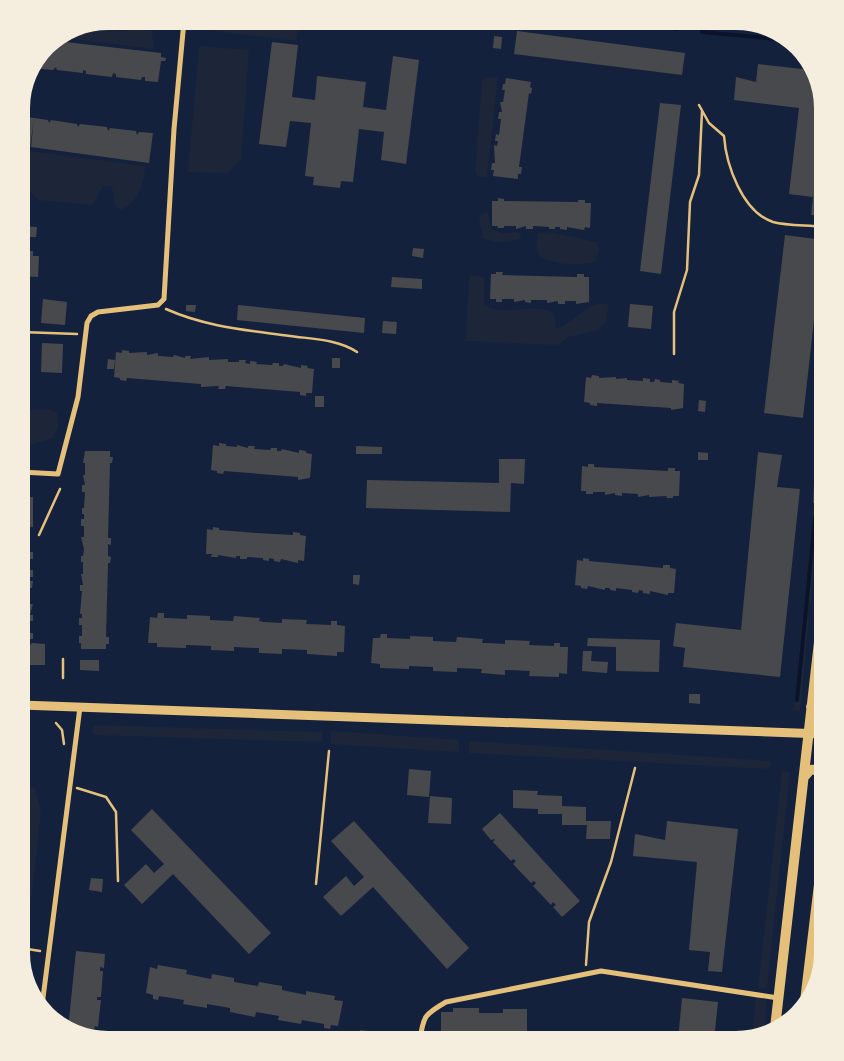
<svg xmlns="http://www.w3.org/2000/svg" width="844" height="1061" font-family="Inter,sans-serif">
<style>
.green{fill:#1d2539}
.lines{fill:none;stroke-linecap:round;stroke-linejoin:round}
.stream{stroke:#0b132b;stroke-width:4}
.building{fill:#48494c}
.path{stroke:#e5c07b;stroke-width:2.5}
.minor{stroke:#e5c07b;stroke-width:5}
.tertiary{stroke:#e5c07b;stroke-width:9}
.secondary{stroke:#e5c07b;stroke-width:10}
</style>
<rect width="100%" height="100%" fill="#14213d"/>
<!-- green -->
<path class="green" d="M199,21H299L296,41L199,29Z
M94,27L120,31L142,28L152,31L154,49L64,38Z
M199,46L249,50L241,159L228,173L188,172Z
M487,77L498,78L487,177H478L475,171L482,81Z
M21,150L145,166C144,186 139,200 121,210L115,206L112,186H103L93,205L38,200L21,181Z
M488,212L491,228L500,233L518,232L522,238C508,242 497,244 483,238L479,219L482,214Z
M550,232L596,242L599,250L595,262C576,266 557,265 539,256L536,244L538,233Z
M469,275L484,277V305C505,318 533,301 554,313L556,329C577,322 587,300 608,304L607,319L599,330L568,337L558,345L466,341Z
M49,409L57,413L58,428L52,438L21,448V414L30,410Z
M813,508L820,509L811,603L804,602Z
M802,617H809L800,711L794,710Z
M93,725L323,732L322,742L93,735Z
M331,731L459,740V752L331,744Z
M469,741L771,761L770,769L469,753Z
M782,772H790L767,988H758Z
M25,784L35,788L41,812L27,936H21V808Z
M756,997L767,1001L764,1031L752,1035Z"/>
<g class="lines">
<!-- stream -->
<path class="stream" d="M616,21L677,29
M702,32L787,40
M818,477L823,439
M797,700L815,516"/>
</g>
<!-- building -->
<path class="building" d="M517,31L685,53L682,75L514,54Z
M494,36L502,37L501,49L493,48Z
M57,41L161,53V57L166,58L165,61H161L158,82L145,81V77H142L141,80L116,77V74L113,73L112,77L86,74V71L83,70V73L57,70L56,67L53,70L32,68L51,43Z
M272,42L298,45L292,97L315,100L317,76L366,82L363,107L386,110L393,56L419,60L406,164L381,160L384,132L359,129L353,182L341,181L340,188L313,185L314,177L305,176L311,123L290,121L286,147L259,144Z
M758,64L811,70L823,108V216L811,215L813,197L789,194L799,108L734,100L736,77L756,82Z
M506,78L531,82L530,87L532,88L531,94L529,93L519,167H522L521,174H518V179L493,176L494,170H491L492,163H495L494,145L497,146L498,141H495L496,134L499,135L501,119H498L499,112H502L500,102H503L505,90H502L503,84H505Z
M660,103L681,105L661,274L640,271Z
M21,116L34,118L30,148L21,146Z
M34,118L48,120L49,123L51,120L77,124L78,127L80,124L107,127L108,131L110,128L136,131L137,135L139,132L153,133L149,163L31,147Z
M498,198L504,199V201L578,202V200H585V203H591L590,228L585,227L584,230L567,227V230L560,229V227H555V229H549V227L533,226V229H526V226L516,229V226H504V228H497L498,226H492V201H498Z
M21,226L37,227L36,237H21Z
M785,235L823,240L803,418L764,413Z
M413,248L424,249L423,258L412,256Z
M21,251H33V256H39L38,277L21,276Z
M496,272H503L502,275L577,277V274H584V277H589V302L576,304V301H565V304H558V301L547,303V300H531V303L525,302V300L514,302V299H502V302H496V299H490L491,274H496Z
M392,277L422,279V289L391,287Z
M43,299L67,302L65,325L41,323Z
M630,304L653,306L651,329L628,327Z
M186,305H196L195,312L186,311Z
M238,305L365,318L364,333L237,320Z
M383,321L397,322L396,334L382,333Z
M42,343L63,344L62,373L41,372Z
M122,350L129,351V353L147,352V355L158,353V356L173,357L174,355L185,358V356H191L190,359L209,357V360L228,359V362H239V360H246L245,363L250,364V361L257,362L256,364L272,365L273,363H279V366H283L284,364L301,368V365L308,366L307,368L314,369L312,393H306V396L300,395V392L226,386L225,389H218L219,386L201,387V384L127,378L126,381L120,380V378L114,377L116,352L122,353Z
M332,358H340V368H332Z
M108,359L115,360L114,369H107Z
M592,375L599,376V378L616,377V379L627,378V380L643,381V378L650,379V382H654L655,379L660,380V382L672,383V380L679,381L678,383L684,384L683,408L671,410V408L597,403V406L590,405V403L584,402L586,377L591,378Z
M315,396H324V407H315Z
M699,400L706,401L705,412L698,411Z
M219,443L226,444V446L237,447V445L248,448V446H255L254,449L270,450L271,448H277V451H281L282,449L299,453V450L306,451V453L312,454L310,478L298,480V477L224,471L223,474L217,473V471L211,470L213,445L219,446Z
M356,446L382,447V454H356Z
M85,451H110V457H113L112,463H110L108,538H111V545L108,544V556L111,557L110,563H108L106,637H109V644H106V649H81V643H79V636H82V625H79V618H82V614H80L82,591H80V585H83L81,574H83V562H81V556H83L84,549L81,537H84V526H81V519H84V514H82V508H84L85,492H82V485H85L83,475H85V463H83Z
M698,452L708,453V460H698Z
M758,452L782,455L777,487L800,489L780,677L683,667L685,648L673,646L676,623L741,630Z
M499,459H525L524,484L511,483L510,512L366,508L367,480L499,483Z
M588,464H594V467L668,471V468H675V471H680L679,496H673V498H666L667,496L649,497V495L638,497V494L622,493V496L615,495V493L605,495V492H593V494H586V491H581L582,466L588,467Z
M814,483L823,484V504L813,503Z
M21,497H33V527L21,526Z
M213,527L219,528V530L256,533L293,535V532L300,533V535L306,536L304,561L298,560V563L281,559L280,562L274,561V559L269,558V561L263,560V558L247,557V559H240V556H236V558L218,555V557H211L212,554H206L207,529L213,530Z
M21,546H30V552H33V559H30V570H33V577H30V581H33L32,588H30V604H33L30,615H33V621H30V633H33V639H30V645L32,643L45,644V665H21Z
M583,558L589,559V561L663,568V565H670V568L676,569L674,593H668V595L650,591V594L643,593V591L639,590L638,593L632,592V590L616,588V591L610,590V588H605V590L588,586L587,589L581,588V586L575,585L577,560L583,561Z
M353,575H360L359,585L353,584Z
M158,613H164V618H168L187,619V615L210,616V620L233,621L234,616L260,618L259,621L264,622L282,623V619L307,620L306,624L331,625V621H337V625L345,626L344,652H337V656L307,654V650L282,649V654L259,653V648L234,647V651L211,650V646L186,645V648L157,647V643H148L150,617L157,618Z
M381,634H387V638L410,639V636L433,637V641L456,642L457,637L483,639L482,643H487L505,644V640L530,641L529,645L554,646V643H560V647H568L567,674L559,673V677L529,676L530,671L505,670V675L481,673L482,669L457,668V672L433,671V667L409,666V669L380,668V664L371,663L373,638H380Z
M588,638L660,640L659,672L616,671V647L587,646Z
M583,651H592L591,661L608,662L607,673L582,671Z
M80,660H99V671L80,670Z
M689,694H700V704L689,703Z
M409,769L431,771L429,797L407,795Z
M513,790L538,791L537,795L562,796V806L586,807V821H611L610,839H586L587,825H562V814H538V809L513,808Z
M430,796L452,798L451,824L428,823Z
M152,809L271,933L249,954L173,874L142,904L124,885L146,864L154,873L164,864L131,830Z
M500,813L580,901L562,917L553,907L556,905L553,902L551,905L533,886L536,883L534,881L531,883L513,864L516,861L513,859L511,861L493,842L495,839L491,840L482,829Z
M354,821L469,948L447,969L373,887L341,916L323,897L346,876L354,886L364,877L331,841Z
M667,821L738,829L722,972L708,971L710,952L689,950L697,862L633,856L635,834L665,840Z
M91,878L103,879L102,892L89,890Z
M76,951L105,954L104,968L100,967V971H103L101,997H97V1000H101L98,1027L95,1026L94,1030H97V1037L68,1029Z
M158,965L187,970L186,974L211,979L212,974L234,978V982L258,986L259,982L282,986V990L306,995V991L335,996L334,1000L343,1001L338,1026L331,1025L330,1029L324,1028V1024L302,1020L301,1024L278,1020L279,1016L256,1012L255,1017L230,1012V1008L207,1004V1008L183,1004L184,1000L159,996L158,1000L153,999V995L146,993L150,967L157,969Z
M682,998L718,1002L714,1040H678Z
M453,1008H479V1013H503V1009H527V1040H441V1012H453Z
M360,1030L369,1031L367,1040H359Z
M153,1033L163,1035L162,1040H151Z"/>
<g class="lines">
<!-- path -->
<path class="path" d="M699,105L709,123L724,136C726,164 742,212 773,222C788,226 807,225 823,227
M166,309C206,327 247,330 290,336C311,339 338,339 357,352
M21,332L77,334
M674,354V312L687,270L690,202L699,175L702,111
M39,535L60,489
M63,678V659
M56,723L62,730L64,744
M77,788L106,797L116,812L118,881
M316,884L329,751
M21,948L40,951
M586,965L589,922L611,862L635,768"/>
<!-- minor -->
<path class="minor" d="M21,472L58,474L78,397L87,323L91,316L98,312L158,305L164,299L174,129L184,21
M42,1006L80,707
M420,1040C423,1016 425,1014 446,1002L601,971L778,998"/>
<!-- tertiary -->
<path class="tertiary" d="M21,705L823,734"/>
<!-- secondary -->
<path class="secondary" d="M811,707L815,712L823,715
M804,777L810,770L823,769
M805,1001L823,851
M775,1028L823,607"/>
</g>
<!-- crop -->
<path d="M0 0H844V1061H0ZM108 30H736A78 78 0 0 1 814 108V953A78 78 0 0 1 736 1031H108A78 78 0 0 1 30 953V108A78 78 0 0 1 108 30Z" fill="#f5edde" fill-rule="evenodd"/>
</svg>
